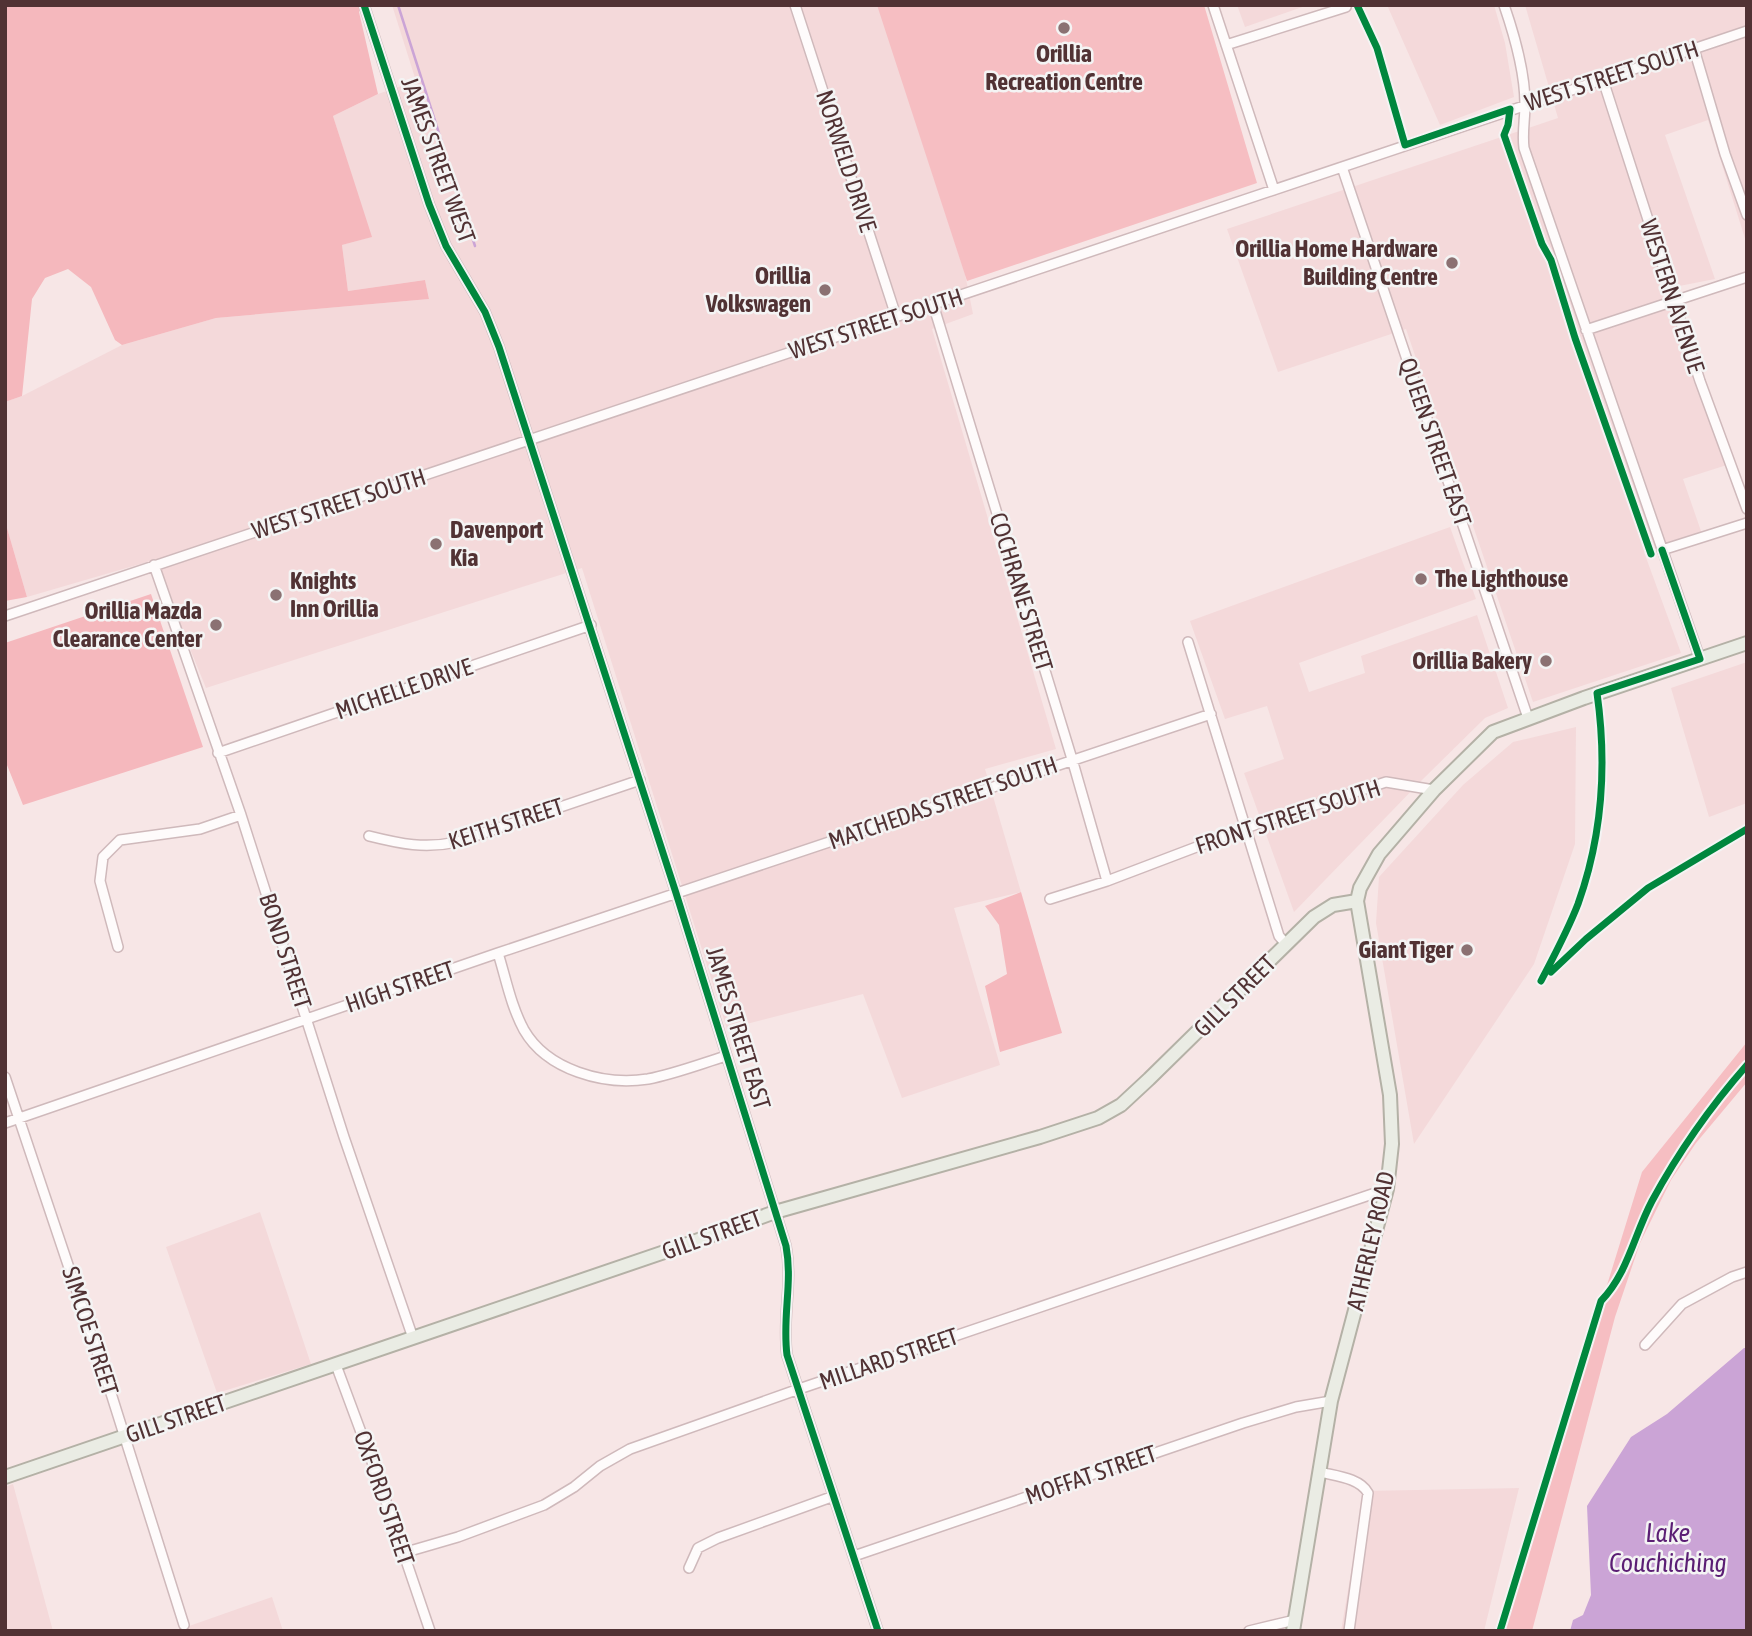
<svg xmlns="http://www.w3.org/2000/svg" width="1752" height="1636" font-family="'Asap Condensed',sans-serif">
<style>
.built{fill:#f4d9da}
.green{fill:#f6bec2}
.forest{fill:#f5b8bd}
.water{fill:#cba4d6}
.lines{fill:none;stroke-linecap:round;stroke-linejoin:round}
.stream{stroke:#cba4d6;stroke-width:2.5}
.minor-casing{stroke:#cfb9bb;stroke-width:12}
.major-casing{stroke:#b4b1a6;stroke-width:16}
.minor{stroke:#fefbfb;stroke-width:9}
.major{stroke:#eaece4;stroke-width:12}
.cycleway-casing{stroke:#f4f4f4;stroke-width:11}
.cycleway{stroke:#00873e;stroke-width:7}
.poi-dot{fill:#8b7172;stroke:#f4f4f4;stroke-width:2.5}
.labels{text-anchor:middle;stroke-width:5;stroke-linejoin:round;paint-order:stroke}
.poi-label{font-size:24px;font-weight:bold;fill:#513234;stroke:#f4f4f4;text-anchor:end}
.street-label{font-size:24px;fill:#513234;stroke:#f4f4f4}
.water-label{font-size:26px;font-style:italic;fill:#5b1e74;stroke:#f4f4f4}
</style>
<rect width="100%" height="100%" fill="#f7e6e6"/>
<!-- built -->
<path class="built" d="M392,5H878L965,274L973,314L932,329L1056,749L985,769L1021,892L954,908L1000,1065L902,1098L863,994L727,1029L582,568L206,688L154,560L27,597L5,521V402L22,396L122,345L216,318L429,299L425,280L348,291L342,245L371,237L333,116L378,94L416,81Z
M1237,5H1308L1245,27Z
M1387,5H1494L1505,43L1514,97L1440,125Z
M1525,5H1747V245L1708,120L1665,135L1715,279L1669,288L1730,464L1683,479L1702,534L1644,552L1681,653L1533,702L1406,329L1278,372L1227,229L1558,118Z
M1450,527L1476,599L1299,663L1309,692L1365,673L1361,656L1477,615L1508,708L1485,718L1421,781L1294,912L1244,773L1284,759L1267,706L1225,719L1190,621Z
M1747,662V803L1709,817L1671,688Z
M1576,727L1575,844L1534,964L1414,1144L1376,923L1379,877L1463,785L1513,742Z
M260,1212L311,1364L217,1393L166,1247Z
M13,1484L53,1631H5V1487Z
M1519,1488L1484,1631H1341L1365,1491Z
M272,1597L283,1631H175Z"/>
<!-- green -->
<path class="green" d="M877,5H1204L1257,183L967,281Z
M1747,1042V1082L1696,1143L1671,1180L1640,1243L1615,1317L1532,1631H1500L1642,1172Z"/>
<!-- forest -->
<path class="forest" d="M5,5H362L359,12L378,94L333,116L372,237L342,245L348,291L425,280L429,299L216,318L122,345L115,340L91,287L68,269L45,278L32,299L22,396L5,402Z
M5,521L27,597L5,601Z
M151,594L203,747L23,805L5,760V643Z
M1021,892L1062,1033L1000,1052L985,986L1007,974L999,925L985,906Z"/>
<!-- water -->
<path class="water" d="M1744,1348H1747V1631H1570L1573,1620L1583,1615L1591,1595L1587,1506L1631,1437L1667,1414Z"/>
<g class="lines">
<!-- stream -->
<path class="stream" d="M398,5L475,246"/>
<!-- minor casing -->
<g class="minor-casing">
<path id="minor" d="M364,5L429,204L446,246L485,312L499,347L676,893L786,1246C793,1284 782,1316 787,1355L878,1631
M795,5L896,316
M1213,5L1274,190
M1504,5C1514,34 1525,73 1525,104C1525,119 1522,133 1524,148L1700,659
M1226,45L1346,7
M1694,49L1725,154L1747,215
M1603,80L1700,381L1747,509
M1342,167L1528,718
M933,304L1072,759L1107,881
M1586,330L1747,277
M1662,550L1747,523
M154,565L241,815L344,1137L413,1338
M5,616L1747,31
M1188,642L1279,936L1286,944
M218,753L591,625
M369,836C401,844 425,849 457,842L640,780
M1050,899L1107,881L1257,824L1386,782L1434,790
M118,947L100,881L103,857L120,840L200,829L241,815
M498,953C506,979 511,1006 524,1030C547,1070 604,1086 648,1079C674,1074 700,1064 726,1056
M5,1077L109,1387L184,1625
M5,1123L498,953L1211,714
M1645,1345L1682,1304L1732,1277L1747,1272
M336,1365L378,1478L430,1631
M1320,1472C1336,1476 1360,1478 1368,1493L1349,1631
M403,1553L458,1537L544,1505L574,1487L600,1466L630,1449L799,1389L1387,1189
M854,1556L1243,1423L1296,1407L1331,1401
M689,1568L698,1548L718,1538L834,1496
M1249,1631L1295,1620"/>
</g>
<!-- major casing -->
<g class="major-casing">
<path id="major" d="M5,1477L682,1246L775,1212L1040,1137L1098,1118L1121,1105L1149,1079L1314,917L1333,905L1357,901
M1293,1631L1331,1401L1387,1189L1392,1144L1390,1095L1357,901L1360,888L1379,854L1434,790L1493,732L1584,698L1747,643"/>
</g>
<!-- minor -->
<use href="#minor" class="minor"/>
<!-- major -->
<use href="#major" class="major"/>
<!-- cycleway casing -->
<g class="cycleway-casing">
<path id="cycleway" d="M364,5L429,204L446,246L485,312L499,347L676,893L786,1246C793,1284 782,1316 787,1355L878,1631
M1357,5L1377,48L1405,145L1510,109L1508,125L1504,135L1542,244L1551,260L1575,338L1651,554
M1551,972L1586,939L1648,888L1747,829
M1541,981C1554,956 1568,930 1578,904C1602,837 1607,764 1597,693L1700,659L1662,550
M1500,1631L1601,1301C1628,1273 1634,1235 1652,1201C1678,1153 1710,1107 1747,1065"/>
</g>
<!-- cycleway -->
<use href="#cycleway" class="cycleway"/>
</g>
<!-- markers -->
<g class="poi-dot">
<circle cx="1064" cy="28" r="7"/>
<circle cx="1452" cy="263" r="7"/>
<circle cx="825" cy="290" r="7"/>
<circle cx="436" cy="544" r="7"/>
<circle cx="1421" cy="579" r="7"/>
<circle cx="276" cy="595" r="7"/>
<circle cx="216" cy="625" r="7"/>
<circle cx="1546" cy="661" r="7"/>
<circle cx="1467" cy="950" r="7"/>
</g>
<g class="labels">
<!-- poi labels -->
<g class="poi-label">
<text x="1064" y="62" text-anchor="middle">Orillia<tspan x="1064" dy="28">Recreation Centre</tspan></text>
<text x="1438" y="257">Orillia Home Hardware<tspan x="1438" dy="28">Building Centre</tspan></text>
<text x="811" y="284">Orillia<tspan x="811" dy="28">Volkswagen</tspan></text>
<text x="450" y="538" text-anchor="start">Davenport<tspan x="450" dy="28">Kia</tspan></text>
<text x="1435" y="587" text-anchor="start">The Lighthouse</text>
<text x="290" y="589" text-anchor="start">Knights<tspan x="290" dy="28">Inn Orillia</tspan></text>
<text x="202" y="619">Orillia Mazda<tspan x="202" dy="28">Clearance Center</tspan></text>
<text x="1532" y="669">Orillia Bakery</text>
<text x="1453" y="958">Giant Tiger</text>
</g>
<!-- street labels -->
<g class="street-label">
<text transform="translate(1612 76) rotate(-18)" y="8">WEST STREET SOUTH</text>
<text transform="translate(438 160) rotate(70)" y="8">JAMES STREET WEST</text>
<text transform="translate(846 161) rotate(72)" y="8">NORWELD DRIVE</text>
<text transform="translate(1672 296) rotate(72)" y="8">WESTERN AVENUE</text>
<text transform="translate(876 324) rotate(-18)" y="8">WEST STREET SOUTH</text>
<text transform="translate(1435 442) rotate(71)" y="8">QUEEN STREET EAST</text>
<text transform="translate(339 504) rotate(-18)" y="8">WEST STREET SOUTH</text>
<text transform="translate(1021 592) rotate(73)" y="8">COCHRANE STREET</text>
<text transform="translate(404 689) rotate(-19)" y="8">MICHELLE DRIVE</text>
<text transform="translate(943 803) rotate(-19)" y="8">MATCHEDAS STREET SOUTH</text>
<text transform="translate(1288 817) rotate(-18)" y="8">FRONT STREET SOUTH</text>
<text transform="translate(506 824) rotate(-18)" y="8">KEITH STREET</text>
<text transform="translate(285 951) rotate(72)" y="8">BOND STREET</text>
<text transform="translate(400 987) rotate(-19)" y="8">HIGH STREET</text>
<text transform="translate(1235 996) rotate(-45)" y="8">GILL STREET</text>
<text transform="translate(738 1028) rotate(73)" y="8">JAMES STREET EAST</text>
<text transform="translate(712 1235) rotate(-20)" y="8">GILL STREET</text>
<text transform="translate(1371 1241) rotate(-77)" y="8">ATHERLEY ROAD</text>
<text transform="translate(90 1331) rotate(72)" y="8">SIMCOE STREET</text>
<text transform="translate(889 1359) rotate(-19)" y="8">MILLARD STREET</text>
<text transform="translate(176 1419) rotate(-19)" y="8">GILL STREET</text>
<text transform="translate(1091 1475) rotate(-19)" y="8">MOFFAT STREET</text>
<text transform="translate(384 1498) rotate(71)" y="8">OXFORD STREET</text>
</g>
<!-- water labels -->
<g class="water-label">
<text x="1668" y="1542">Lake<tspan x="1668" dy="30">Couchiching</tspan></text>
</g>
</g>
<!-- border -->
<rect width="1752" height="1636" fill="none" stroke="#513234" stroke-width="14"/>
</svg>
